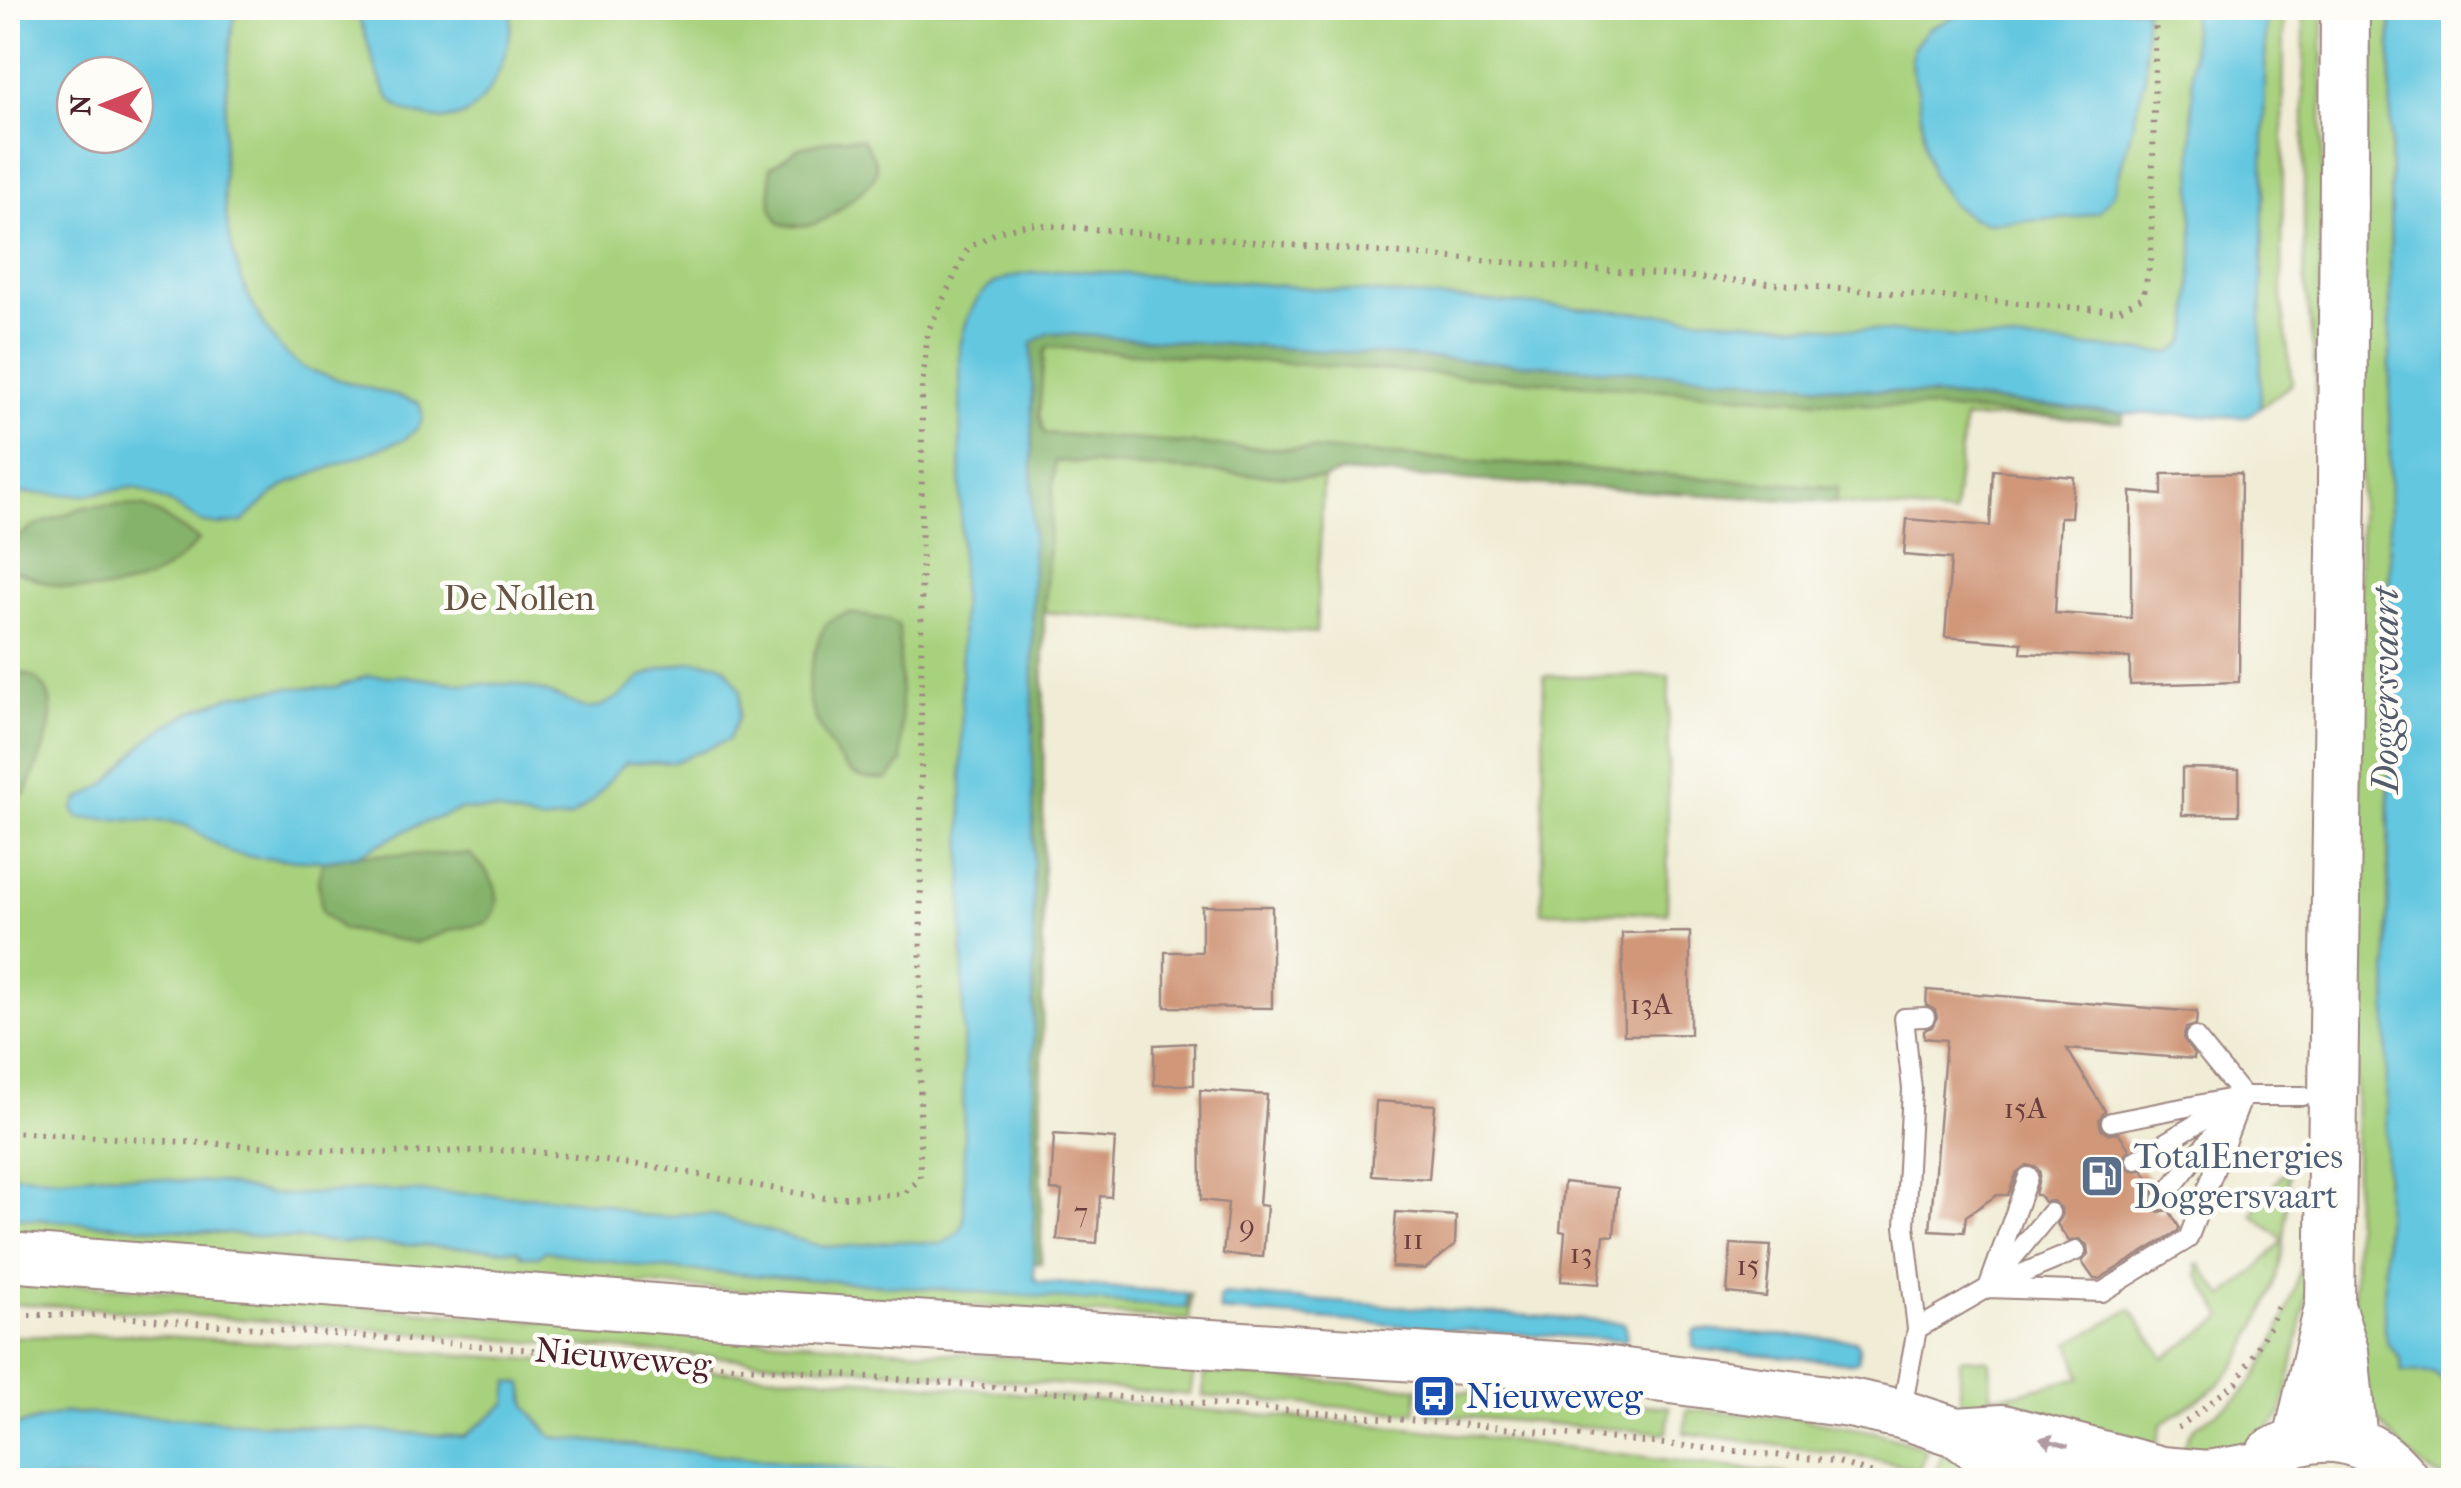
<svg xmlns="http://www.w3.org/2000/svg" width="2461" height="1488" font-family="'IM FELL French Canon',serif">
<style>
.green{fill:#a7d17d;stroke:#787854;stroke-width:2.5;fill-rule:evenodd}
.forest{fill:#85b36c;stroke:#68694c;stroke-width:2.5}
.water{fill:#63c7e0;stroke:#567386;stroke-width:2.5;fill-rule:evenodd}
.building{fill:#d09779}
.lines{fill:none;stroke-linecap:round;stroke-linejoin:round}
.service-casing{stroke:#9d8680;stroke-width:22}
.tertiary-casing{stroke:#9d8680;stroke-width:52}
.path{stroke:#9d8680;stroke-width:6;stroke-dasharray:2.5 8;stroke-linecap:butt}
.service{stroke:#fff;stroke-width:18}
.tertiary{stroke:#fff;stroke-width:48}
.oneway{fill:#ae9aa0}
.labels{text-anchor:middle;stroke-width:9;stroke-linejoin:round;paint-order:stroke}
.number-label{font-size:30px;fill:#6c3d3e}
.park-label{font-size:35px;fill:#665444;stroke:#fdfcf7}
.service-label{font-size:35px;fill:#4e5e75;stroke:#fdfcf7;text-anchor:start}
.street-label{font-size:35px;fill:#4a1f2b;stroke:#fdfcf7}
.transit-label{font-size:35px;fill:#164399;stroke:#fdfcf7;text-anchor:start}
.water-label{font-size:38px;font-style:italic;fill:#535a6a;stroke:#fdfcf7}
</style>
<rect width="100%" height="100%" fill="#fdfcf7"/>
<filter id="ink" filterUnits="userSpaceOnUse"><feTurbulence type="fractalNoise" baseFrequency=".01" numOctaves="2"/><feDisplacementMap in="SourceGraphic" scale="20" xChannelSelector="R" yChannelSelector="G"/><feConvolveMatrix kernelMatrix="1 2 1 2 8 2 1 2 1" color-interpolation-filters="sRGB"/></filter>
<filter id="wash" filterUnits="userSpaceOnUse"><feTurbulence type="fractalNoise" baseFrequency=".0048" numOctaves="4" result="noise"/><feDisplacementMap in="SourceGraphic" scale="40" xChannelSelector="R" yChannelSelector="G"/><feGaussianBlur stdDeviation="2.25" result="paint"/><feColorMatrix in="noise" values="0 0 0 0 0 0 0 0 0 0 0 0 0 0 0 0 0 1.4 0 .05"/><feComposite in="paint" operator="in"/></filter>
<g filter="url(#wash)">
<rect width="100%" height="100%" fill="#f0ecd5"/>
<!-- green -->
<path class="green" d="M8,8H2284L2282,302L2292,384L2260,408L1964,419L1954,515L1835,503L1837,488L1324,450L1241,447L1032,455L1023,1294L1185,1308L1187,1307V1295L1185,1293L1191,1294L1189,1320L8,1243V1217L335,1242L8,1214ZM75,75H135V135H75Z
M2304,8H2323L2320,414H2317L2314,355L2304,275Z
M2364,8H2391L2387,1342L2401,1359L2402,1372L2434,1373L2453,1390V1480C2434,1478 2422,1466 2408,1453C2394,1440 2377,1423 2369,1405C2355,1371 2356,1333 2354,1298Z
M2453,302V1358L2450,1273V846Z
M1054,461L1323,479L1316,633L1044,612Z
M1544,676H1669L1667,913L1542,912Z
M2288,1166C2286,1234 2286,1271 2254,1332C2246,1348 2238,1365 2225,1378C2207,1396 2183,1409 2162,1423L2153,1457L2022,1422L1960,1399V1361L1962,1358L1987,1360L1990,1362L1991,1396L2019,1393L2081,1377L2070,1343L2131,1309L2164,1358L2224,1317L2197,1273L2200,1271L2196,1266L2200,1264L2224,1297L2257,1269L2283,1240L2252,1214Z
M2307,1235H2311L2308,1291L2282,1414C2268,1431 2245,1453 2222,1457C2209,1459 2194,1458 2181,1458C2184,1449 2186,1437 2192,1430C2207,1415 2229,1409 2243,1393C2276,1355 2299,1284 2307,1235Z
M74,1284L878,1348L1194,1370L1190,1395L281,1322L64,1306L8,1304V1286Z
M130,1334L907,1383L1415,1429L1836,1480H959L552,1437L527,1407L523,1385L510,1382L507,1403L464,1437L183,1418L64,1413L8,1428V1337Z
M1204,1372L1418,1388L1415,1413L1203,1396Z
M1431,1390L1670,1407L1667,1433L1428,1414Z
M1687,1410L1796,1418L1875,1432L1927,1448L1919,1470L1867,1457L1684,1433Z
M1942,1454L2018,1480H1952L1935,1474Z"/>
<!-- forest -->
<path class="forest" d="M839,138L862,139C890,174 873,181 846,204C825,222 807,232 779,223L771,208L770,168L799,148Z
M1049,332L1740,378L2124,413L2122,422L1048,347L1044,353L1039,415L1044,433L1252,448L1324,450L1838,488L1835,503L1341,472L1323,479L1055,461L1044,612L1041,1263H1033L1031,350L1032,343Z
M118,505L144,507L161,515L199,540C160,585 109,599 51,584C36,580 23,572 8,568V543L37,525L84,507Z
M849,613L889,620L899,626L902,762L888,779C879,779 866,780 858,776C839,768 812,717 809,697C807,681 816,635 828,623C834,617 841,615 849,613Z
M18,672C23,674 28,674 33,677C72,699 37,763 26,793L8,802V673Z
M470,854C484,867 502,886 496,908C495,913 490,918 487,923L452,930L415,943L342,929L322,912L318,880L323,861L359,855Z"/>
<!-- water -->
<path class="water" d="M8,8H240L233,23L231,36C224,132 208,235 262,321C272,339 284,356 302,367C310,372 322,374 331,377C360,387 390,393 419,403C427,421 419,428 405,439L287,484L267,499L243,522L218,525L201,522L172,504L135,487L84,495L8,493ZM135,75V135H75V75Z
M354,8H511C515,41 492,109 456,118C446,121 436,119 426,117C417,115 404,112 397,106C376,89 369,33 354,8Z
M1968,8H2143L2145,11V79L2114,193L2099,212L2073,218L1988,223L1972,218L1951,203L1932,175L1925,149L1918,89L1912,70L1911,59L1914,46L1928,29L1957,16Z
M2192,8H2266L2260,408L2246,417L2124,413L1740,378L1049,333L1032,343L1034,1277L1038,1282L1185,1293L1187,1295V1307L1185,1308L645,1267L545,1251L539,1256H522L517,1250L335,1242L8,1217V1174L58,1178L108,1174L193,1182H218L268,1194L287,1195L370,1190L545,1197L602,1203L637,1215L666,1217L684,1214L714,1215L820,1246L842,1247L897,1241L942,1244L959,1232L963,1224L964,1214L960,347C974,273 1007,274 1073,270L2169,353C2184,348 2187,340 2190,325L2193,248Z
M2391,8H2453L2450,846V1273L2453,1390L2434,1373L2402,1372L2401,1359L2387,1342L2384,1330L2389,844Z
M693,661L718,663L725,667L741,691L739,717L728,740L674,762L626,763L616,772L593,800L570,818L541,822L496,811L462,809L413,827L358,855L323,861L258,858L231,853L187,826L172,822L79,818L73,810L78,800L106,784L146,741L164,727L196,710L234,695L285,688L337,687L367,676H405L462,684H515L543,691L588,709L599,707L619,697L642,677L663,668Z
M1223,1294L1624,1323L1627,1338L1623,1340L1444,1329L1220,1311L1219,1298Z
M1697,1330L1855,1340L1859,1346L1858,1361L1853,1363L1697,1349L1693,1346V1333Z
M509,1382L523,1384L527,1407L552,1437L959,1480H8V1428L64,1413L183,1418L464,1437L507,1403Z"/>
<g id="blocks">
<!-- building -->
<path class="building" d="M1993,470L2074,477L2071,517H2060L2055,613L2131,618V492L2162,495V474L2241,473L2239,682L2130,685V658L2021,653L2022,643L1945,637L1951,559L1904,555L1907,519L1990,526Z
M2182,768L2239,769V815H2182Z
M1202,906H1272V1008L1165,1007V952H1202Z
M1690,932V1034L1624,1035L1622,933Z
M1927,990L2197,1012L2196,1025L2186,1028L2183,1038L2194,1055V1059L2067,1049L2105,1111L2099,1119L2101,1129L2108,1134L2119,1133L2129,1149L2125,1155V1166L2131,1171L2143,1170L2155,1189L2150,1197L2151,1206L2159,1212L2169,1210L2179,1227L2178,1231L2099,1279H2094L2082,1262L2088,1254L2087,1245L2079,1239L2069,1241L2057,1224L2062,1216L2061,1208L2053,1201L2044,1202L2039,1195H2035L2040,1174L2037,1168L2027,1165L2017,1172L2008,1195H1997L1966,1216L1964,1232L1930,1230L1946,1040L1924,1038V1030L1932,1027L1937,1017L1935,1010L1926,1005Z
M1194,1043V1085H1154V1045Z
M1200,1090L1267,1095L1259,1205L1267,1206L1263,1257L1223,1254L1228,1203L1201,1200Z
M1376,1101L1435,1105L1429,1179L1372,1175Z
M1054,1134L1115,1139L1111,1197L1100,1196L1097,1243L1057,1240L1062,1191L1051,1190Z
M1564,1182L1618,1188L1614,1236L1604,1235L1599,1284L1561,1281L1565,1232L1560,1231Z
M1396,1212L1456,1216L1455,1245L1425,1269L1392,1267Z
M1731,1244L1771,1246L1766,1297L1727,1293Z"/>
</g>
</g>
<g filter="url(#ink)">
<use href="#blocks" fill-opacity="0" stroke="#9d8680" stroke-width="2.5"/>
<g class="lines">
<!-- service casing -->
<g class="service-casing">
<path id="service" d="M2195,1037L2243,1096H2303
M2111,1122L2243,1096L2136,1160
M2028,1177L1988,1288L2050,1213
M2076,1251L1988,1288L2102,1292L2188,1239L2243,1096L2162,1200
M1917,1329L1988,1288
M1901,1414L1917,1329L1905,1226L1912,1089L1904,1018L1925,1017"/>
</g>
<!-- tertiary casing -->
<g class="tertiary-casing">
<path id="tertiary" d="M8,1257L679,1310L1588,1368L1850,1403L1901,1414L1956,1432L1995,1460L2050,1480
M2332,1312L2344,1351L2353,1442
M1956,1432L2003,1429L2162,1471L2208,1475L2252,1468
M2298,1440L2330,1303L2342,483L2345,8
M2271,1453C2321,1426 2370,1435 2405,1480"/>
</g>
<!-- path -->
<path class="path" d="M8,1132L382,1153L521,1150L662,1168L825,1198L903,1194L920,1179L922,387L928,331L968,248L999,231L1029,224L2117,311L2143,297L2151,259L2156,8
M8,1315H95L1483,1426L1835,1461L1891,1480
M2178,1428L2237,1382L2270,1326L2278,1305"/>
<!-- service -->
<use href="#service" class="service"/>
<!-- tertiary -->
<use href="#tertiary" class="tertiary"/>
</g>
<!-- one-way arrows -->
<defs><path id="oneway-solid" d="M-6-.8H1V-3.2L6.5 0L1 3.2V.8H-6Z" transform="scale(2.5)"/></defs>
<use class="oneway" href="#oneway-solid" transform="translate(2054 1442) rotate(-165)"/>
</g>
<!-- icons -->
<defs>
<g id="fuel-square" transform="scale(2.25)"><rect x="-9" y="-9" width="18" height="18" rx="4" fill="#5c6f8a" stroke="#fdfcf7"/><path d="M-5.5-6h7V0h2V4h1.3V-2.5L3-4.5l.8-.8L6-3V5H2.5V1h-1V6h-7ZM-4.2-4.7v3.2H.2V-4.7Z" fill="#fff"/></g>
<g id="bus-square" transform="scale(2.25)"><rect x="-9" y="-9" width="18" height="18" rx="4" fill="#1a4fb4" stroke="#fdfcf7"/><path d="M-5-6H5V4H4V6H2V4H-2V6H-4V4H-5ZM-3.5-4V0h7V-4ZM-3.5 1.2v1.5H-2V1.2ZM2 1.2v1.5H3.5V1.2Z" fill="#fff"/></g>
</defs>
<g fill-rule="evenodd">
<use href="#fuel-square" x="2102" y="1176"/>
<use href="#bus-square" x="1434" y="1396"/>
</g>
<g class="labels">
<!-- number labels -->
<g class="number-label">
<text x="1651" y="1014">13A</text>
<text x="2025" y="1118">15A</text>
<text x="1081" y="1222">7</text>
<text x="1247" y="1236">9</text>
<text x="1413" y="1249">11</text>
<text x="1581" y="1263">13</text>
<text x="1748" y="1275">15</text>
</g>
<!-- park labels -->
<g class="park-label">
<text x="519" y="610">De Nollen</text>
</g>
<!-- service labels -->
<g class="service-label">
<text x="2134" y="1168">TotalEnergies<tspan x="2134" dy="40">Doggersvaart</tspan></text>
</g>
<!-- street labels -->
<g class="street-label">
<text transform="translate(623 1357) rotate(5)" y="12">Nieuweweg</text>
</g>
<!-- transit labels -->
<g class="transit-label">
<text x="1466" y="1408">Nieuweweg</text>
</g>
<!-- water labels -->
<g class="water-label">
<text transform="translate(2385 690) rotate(-90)" y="13">Doggersvaart</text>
</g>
</g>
<!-- margin -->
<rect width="2461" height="1488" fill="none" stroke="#fdfcf7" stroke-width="40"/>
<!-- north arrow -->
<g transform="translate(105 105) rotate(270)"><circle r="48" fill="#fdfcf7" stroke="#b5a4a5" stroke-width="2.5"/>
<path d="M0-8L18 38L0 25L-18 38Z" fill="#d1495b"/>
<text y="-15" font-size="28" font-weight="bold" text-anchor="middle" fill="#4a1f2b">N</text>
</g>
</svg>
